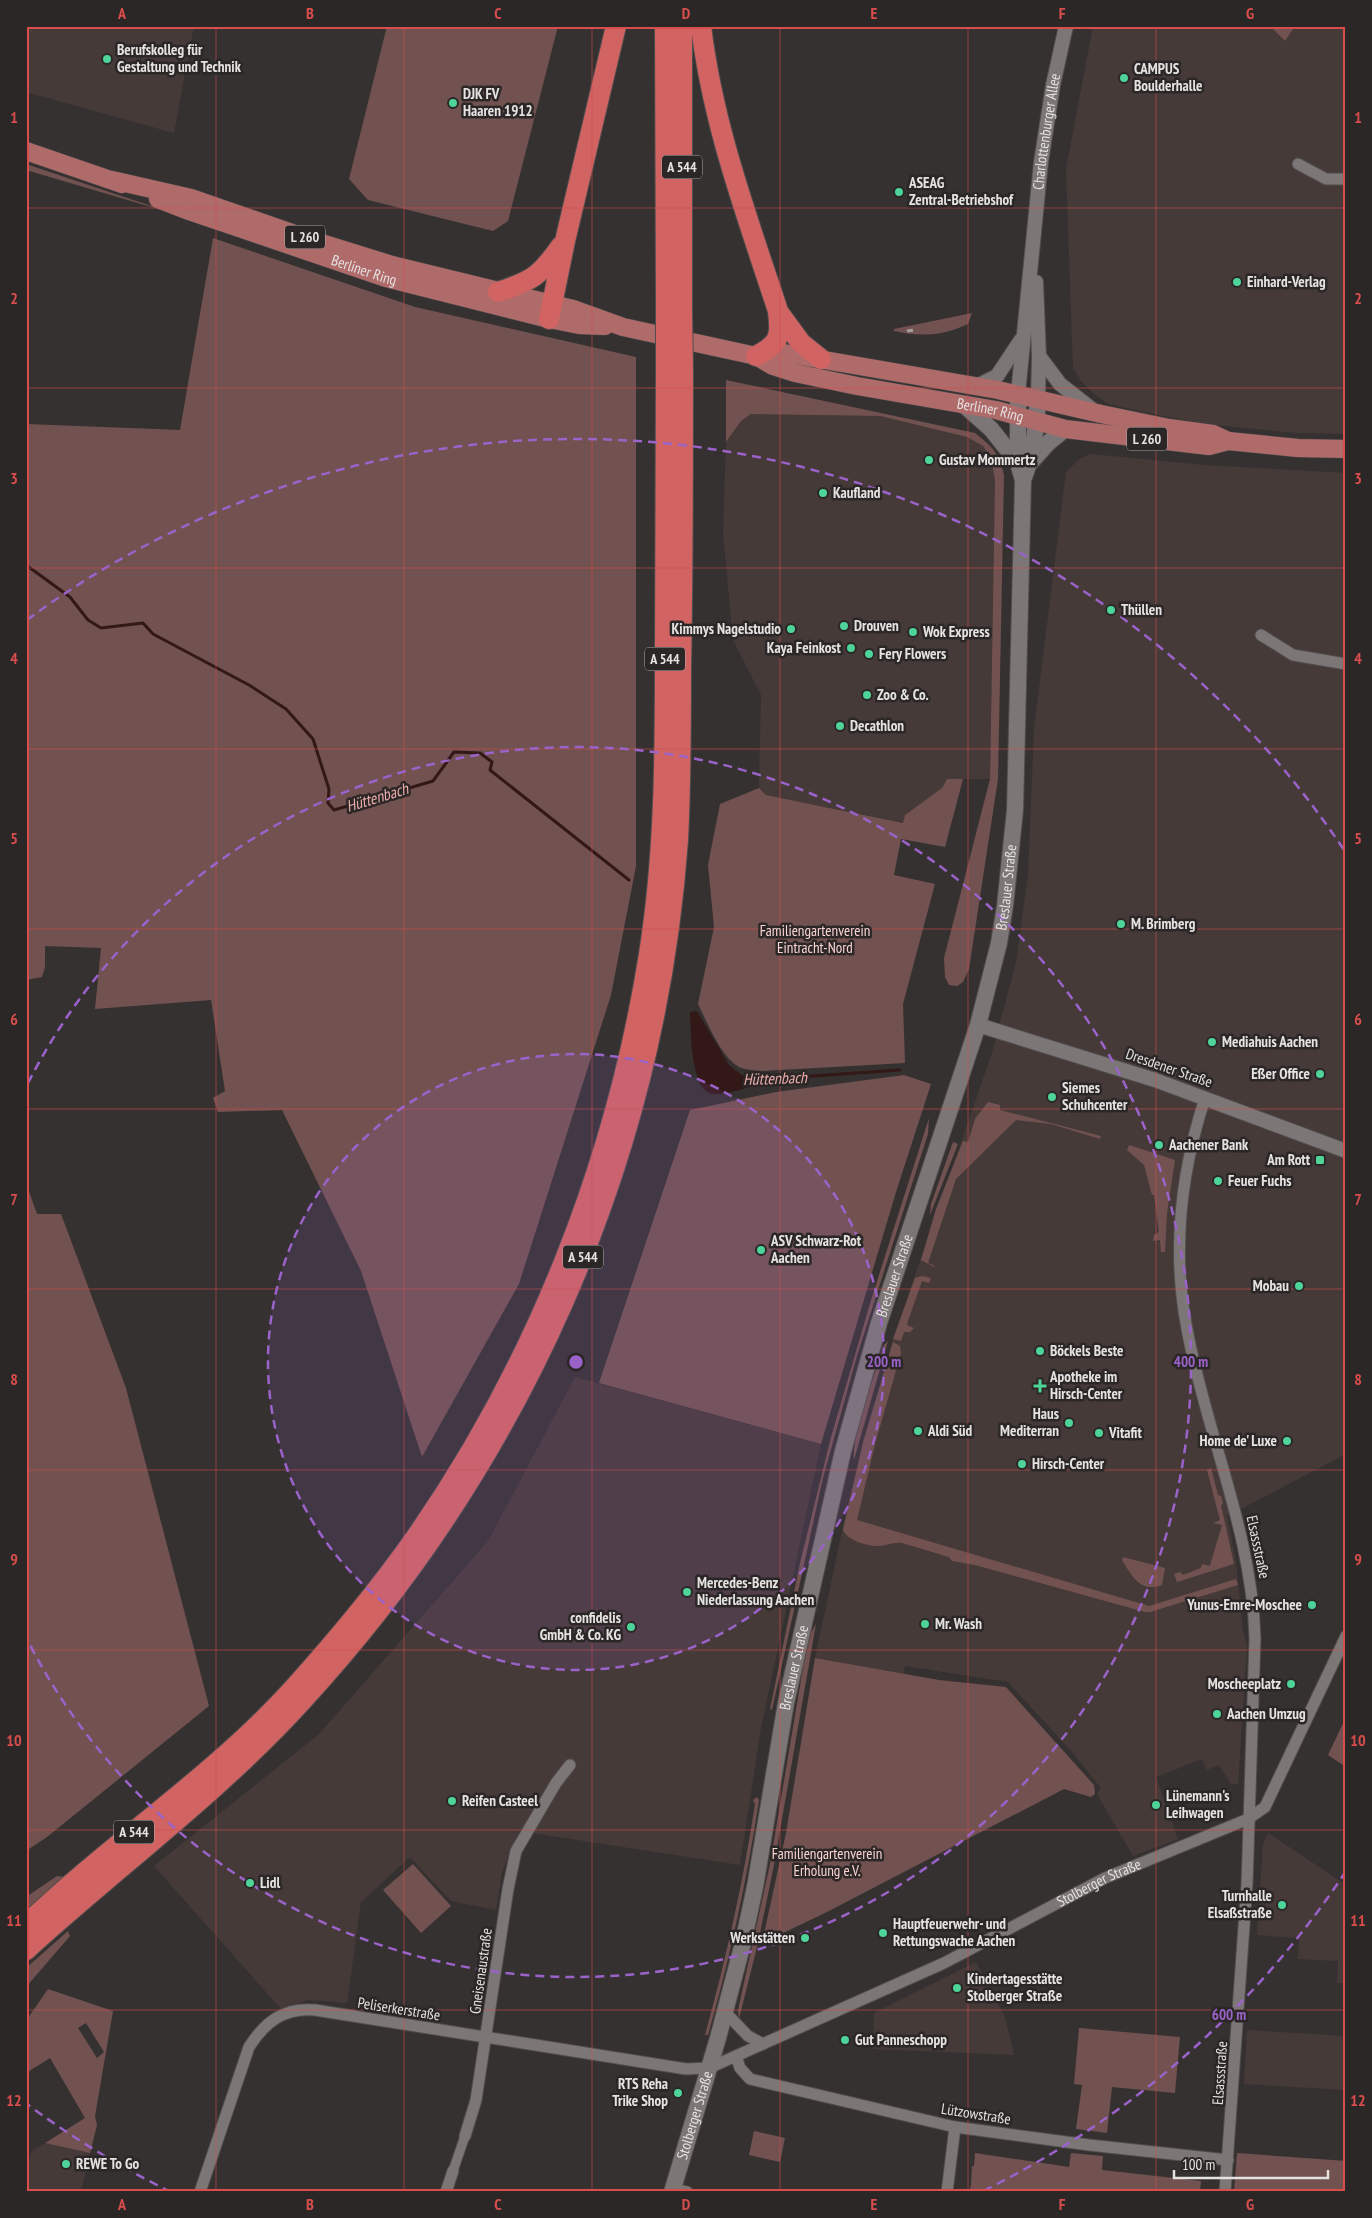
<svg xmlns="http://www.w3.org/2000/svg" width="1372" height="2218" font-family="'PT Sans Narrow',sans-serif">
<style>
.built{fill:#463a39}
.green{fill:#715250;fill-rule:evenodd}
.water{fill:#321817}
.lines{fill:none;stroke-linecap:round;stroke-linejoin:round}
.stream{stroke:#321817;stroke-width:3}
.pedestrian-casing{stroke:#514d4d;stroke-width:11}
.minor-casing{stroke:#514d4d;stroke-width:13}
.tertiary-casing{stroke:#514d4d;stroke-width:16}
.secondary-casing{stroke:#514d4d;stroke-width:18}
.primary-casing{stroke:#514d4d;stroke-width:19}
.motorway-casing{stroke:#514d4d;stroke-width:22}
.pedestrian{stroke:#7c7676;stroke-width:9}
.minor{stroke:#7c7676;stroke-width:11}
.tertiary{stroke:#7c7676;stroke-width:14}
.secondary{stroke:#7c7676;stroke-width:16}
.primary{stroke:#af6b6a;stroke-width:18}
.motorway{stroke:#d16362;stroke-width:20}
.rail{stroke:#a39f9f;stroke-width:3;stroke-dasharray:6 6;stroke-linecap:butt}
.motorway-bridge-casing{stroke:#514d4d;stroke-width:22;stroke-linecap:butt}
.motorway-bridge{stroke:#d16362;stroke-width:20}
.grid{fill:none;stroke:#d94d4d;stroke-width:1;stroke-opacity:0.55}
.ring{fill:none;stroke:#9b63ca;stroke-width:2.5;stroke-dasharray:9 6}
.poi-dot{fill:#4ed399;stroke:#2c2727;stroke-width:2}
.labels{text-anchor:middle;stroke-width:5;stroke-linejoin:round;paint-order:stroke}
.shield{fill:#2c2727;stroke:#aeaaaa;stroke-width:1}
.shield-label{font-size:14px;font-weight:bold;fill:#e5e2e2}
.poi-label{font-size:15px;font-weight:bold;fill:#e5e2e2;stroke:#2c2727;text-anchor:start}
.street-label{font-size:15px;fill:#e5e2e2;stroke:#2c2727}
.park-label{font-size:15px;fill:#fad4d1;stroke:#2c2727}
.water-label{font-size:16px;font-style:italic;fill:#ecaeab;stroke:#2c2727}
.centre{fill:#9b63ca;stroke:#2c2727;stroke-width:2.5}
.ring-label{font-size:15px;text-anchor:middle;font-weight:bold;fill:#9b63ca;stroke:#2c2727;stroke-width:5;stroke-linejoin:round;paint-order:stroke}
.neatline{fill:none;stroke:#d94d4d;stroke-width:2}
.grid-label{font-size:16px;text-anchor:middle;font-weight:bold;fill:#d94d4d}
</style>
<rect width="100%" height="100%" fill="#363131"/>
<!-- built -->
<path class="built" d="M26,26H194L174,133L26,92Z
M1093,26H1270L1285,41L1295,26H1346V434L1297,433L1214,425L1168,417L1108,404L1094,394L1081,381L1073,368L1066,169Z
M751,414L880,416L967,437L983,446L991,459L995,480L990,779H947L942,788L905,815L904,823L766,795L759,788L761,695L733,640L723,533L726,442L741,421Z
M1091,454L1204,465L1346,473V1454L1243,1508L1227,1515L1236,1562L1243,1631L1247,1646L1238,1784H1231L1219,1765L1207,1770L1202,1759L1156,1777L1178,1839L1133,1856L1097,1794L1101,1788L1072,1752L1008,1682L905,1666L903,1674L815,1658L850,1494L893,1339L992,1053L1016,962L1028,876L1034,729L1066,472L1078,460Z
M575,1377L821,1444L761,1728L740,1865L519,1831L502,1872L496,1910L451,1901L410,1857L361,1902L347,2003L308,2000L281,2009L154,1866L319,1734L488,1541Z
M1268,1833L1346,1885V1983H1337L1338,1961L1298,1959L1299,1938L1257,1935L1263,1844Z
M976,1962L1005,2017L1014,2055L873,2049L874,2013Z
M1247,2030L1346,2036V2090L1244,2084Z
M45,2143L90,2153L81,2192L26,2190V2171L32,2151Z"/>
<!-- green -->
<path class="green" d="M387,26H558L508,221L493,231L368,200L349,179Z
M1270,26H1295L1285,41Z
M26,164L175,214L26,170Z
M213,238L415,307L636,357V866L611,995L519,1284L422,1457L361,1271L282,1110L218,1112L213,1098L225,1091L211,1000L95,1009L101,948L45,946V967L42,977L26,980V424L180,430Z
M972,313L968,324C943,336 921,337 894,331V329Z
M726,380L975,433C993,447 999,453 1004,475L998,779L969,969L963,982L957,986L949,985L945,977L944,958L990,779L995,480L991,459L983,446L967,437L880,416L751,414L741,421L726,442Z
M947,779H963L945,847L901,839L894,875L935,884L903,1004L905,1063L760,1071C752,1070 743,1070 736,1065C720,1054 707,1022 698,1004L714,927L708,865L720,804L759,788L766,795L903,823L905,815L942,788Z
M904,1075L931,1084L896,1192L821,1444L599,1383L690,1110L776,1092Z
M988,1102L1000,1105V1110L1101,1136L1100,1139L1051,1124L1016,1120L956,1179L928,1263L935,1266L934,1267L921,1260L936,1209L963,1141L968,1142L975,1119Z
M929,1118L928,1134L857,1356L823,1478L772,1710L770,1709L800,1563L831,1437L871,1300Z
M953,1142L958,1144L930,1215L931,1204Z
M1129,1145L1175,1160L1167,1213L1165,1252H1161L1160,1240L1153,1241L1154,1235L1159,1232L1154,1195H1152L1144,1165L1127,1150Z
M26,1183L37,1214H61L126,1388L209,1706L47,1837L26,1851Z
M922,1276L931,1278L929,1283L922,1281L908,1321L907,1325L914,1328L910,1332H904L901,1341L893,1339L915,1278Z
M888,1341L854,1460C851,1436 876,1371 884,1345Z
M893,1342L900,1346L901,1353L875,1444L857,1520L1149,1606L1236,1579L1238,1585L1150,1612H1145L975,1565L952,1561L949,1557L902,1543C893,1542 886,1546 878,1546C867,1546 848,1541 843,1530L863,1442Z
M1211,1468L1218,1495L1221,1496L1223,1504L1221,1505L1234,1564L1177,1582L1174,1574L1180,1572L1183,1575L1201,1568L1202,1564L1210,1566L1211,1562L1222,1525L1213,1523L1220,1520L1207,1470Z
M1123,1557L1165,1568L1162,1585C1140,1593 1132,1576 1122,1560Z
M816,1624L774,1865L758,1943L739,2019L738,2010L770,1864L804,1662L810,1634Z
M815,1658L939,1680L1006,1687L1094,1785L1095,1794L1091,1797L1064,1789L825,1913L762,1943L786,1833Z
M1346,1717V1767L1328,1755Z
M757,1797L759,1800C747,1880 730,1958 708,2035H705C726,1959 743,1883 755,1804L753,1800Z
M413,1864L451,1906L421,1933L383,1890Z
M57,1876L67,1877L26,1912V1897Z
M68,1931L70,1936L26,1987V1968Z
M48,1989L113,2011L95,2116L97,2125L90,2153L45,2143L85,2118L50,2058L26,2073V2021ZM86,2023L104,2052L97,2058L78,2028Z
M1079,2028L1180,2037L1175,2093L1112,2087L1107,2133L1076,2129L1082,2085L1074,2084Z
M754,2131L785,2138L780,2162L749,2155Z
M975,2153L1069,2167L1071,2153L1103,2156L1102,2170L1201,2181L1200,2192H969L971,2185L972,2166H974Z
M1237,2153L1346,2161V2192H1234Z"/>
<!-- water -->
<path class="water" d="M697,1011L729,1065L742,1075L760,1077L761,1084C747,1087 730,1094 715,1094C690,1095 691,1030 690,1012Z"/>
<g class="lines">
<!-- stream -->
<path class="stream" d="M26,565L70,597L88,620L101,628L143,623L153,634L249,685L286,709L313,739L329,789L328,803L334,810L433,781L454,752L480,753L492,762L490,770L629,880
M756,1080L900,1070"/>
<!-- pedestrian casing -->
<g class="pedestrian-casing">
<path id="pedestrian" d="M453,2171L465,2136"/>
</g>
<!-- minor casing -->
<g class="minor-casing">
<g id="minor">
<path d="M1298,164L1326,179H1346"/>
<path d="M1261,635L1293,655L1346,664"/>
<path d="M1205,1098C1181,1172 1172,1252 1187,1329C1206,1433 1252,1531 1255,1638L1247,1884L1225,2192"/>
<path d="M726,2013L748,2036L763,2044"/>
<path d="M736,2056L740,2068L750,2079L955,2127L1089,2145L1228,2160"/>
<path d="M465,2136L476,2100L508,1889L516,1851L556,1783L570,1765"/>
<path d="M673,2189L687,2192"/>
<path id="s1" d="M200,2192L249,2047C265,2022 284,2007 315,2010L686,2069L709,2068L944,1963L1105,1878L1248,1819L1265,1807L1346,1636"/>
<path d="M446,2192L453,2171"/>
<path d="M947,2192L955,2127"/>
</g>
</g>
<!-- tertiary casing -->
<g class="tertiary-casing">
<g id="tertiary">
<path d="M1036,282L1039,356L1038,399"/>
<path d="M1039,356L1060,384L1093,410"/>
<path d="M975,387L997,376L1021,340"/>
<path id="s2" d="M1018,394L1041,162L1053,85L1066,26"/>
<path d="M978,1025L1155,1080L1346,1151"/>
</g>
</g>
<!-- secondary casing -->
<g class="secondary-casing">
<g id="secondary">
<path d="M964,405L991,429L1018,463"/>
<path d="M1031,462L1048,443L1065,429"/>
<path d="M1023,480C1034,453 1036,427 1038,399"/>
<path id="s3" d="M672,2192L718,2038L743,1943L755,1887L786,1703L843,1451L879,1323L978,1025L999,943L1005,906L1015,810L1023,480L1018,463V394"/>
</g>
</g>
<!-- primary casing -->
<g class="primary-casing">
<g id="primary">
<path d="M26,151L122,184"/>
<path id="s4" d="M112,180L191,198L312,240L392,265L573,309L623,327L756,356L773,366L795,373L857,386L996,410L1065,429L1209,446L1228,441L1298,448L1346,449"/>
<path id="s5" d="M158,199L189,211L386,278L549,319L579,325L605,326"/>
<path d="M756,356L778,352L998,390L1101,414L1169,428L1213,434L1228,441"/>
</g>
</g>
<!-- motorway casing -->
<g class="motorway-casing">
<path id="motorway" d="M665,26L666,305
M701,26C713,126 747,216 778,311C781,337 780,343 756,356
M498,292C532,281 540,276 561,246
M682,309V26
M779,313L801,343L821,359
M549,319L565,241L616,26
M26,1925C111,1843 213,1777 293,1689C336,1641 379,1590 416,1537C537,1363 616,1162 649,954C665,854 665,752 665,652C666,556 666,461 666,366
M26,1950C117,1867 218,1793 301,1702C520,1464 655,1163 678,840C681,783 681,725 681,668C683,569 683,469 683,370"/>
</g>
<!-- pedestrian -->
<use href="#pedestrian" class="pedestrian"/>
<!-- minor -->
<use href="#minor" class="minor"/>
<!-- tertiary -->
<use href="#tertiary" class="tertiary"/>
<!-- secondary -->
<use href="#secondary" class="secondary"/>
<!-- primary -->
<use href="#primary" class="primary"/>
<!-- motorway -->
<use href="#motorway" class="motorway"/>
<!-- rail -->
<path class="rail" d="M907,331L916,330"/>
<!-- motorway-bridge casing -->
<g class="motorway-bridge-casing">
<path id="motorway-bridge" d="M666,305V366
M682,309L683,370"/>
</g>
<!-- motorway-bridge -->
<use href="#motorway-bridge" class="motorway-bridge"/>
</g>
<!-- grid -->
<path class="grid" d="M216,26V2192M404,26V2192M592,26V2192M780,26V2192M968,26V2192M1156,26V2192M26,208H1346M26,388H1346M26,568H1346M26,749H1346M26,929H1346M26,1109H1346M26,1289H1346M26,1470H1346M26,1650H1346M26,1830H1346M26,2010H1346"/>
<!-- distance rings -->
<circle cx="576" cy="1362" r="308" fill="#9b63ca" fill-opacity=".12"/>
<g class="ring">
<circle cx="576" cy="1362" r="308"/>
<path d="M28 1083A615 615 0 1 1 28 1641"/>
<path d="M1346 1871A923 923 0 0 1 981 2192M171 2192A923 923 0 0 1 27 2104M27 620A923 923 0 0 1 1346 853"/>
</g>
<!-- markers -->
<g class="poi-dot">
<circle cx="107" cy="59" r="5"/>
<circle cx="1124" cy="78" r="5"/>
<circle cx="453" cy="103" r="5"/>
<circle cx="899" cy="192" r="5"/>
<circle cx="1237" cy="282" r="5"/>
<circle cx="929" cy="460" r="5"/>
<circle cx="823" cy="493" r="5"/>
<circle cx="1111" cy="610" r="5"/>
<circle cx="844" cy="626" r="5"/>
<circle cx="791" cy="629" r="5"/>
<circle cx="913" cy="632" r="5"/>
<circle cx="851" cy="648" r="5"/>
<circle cx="869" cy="654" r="5"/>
<circle cx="867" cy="695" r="5"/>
<circle cx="840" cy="726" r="5"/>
<circle cx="1121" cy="924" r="5"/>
<circle cx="1212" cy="1042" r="5"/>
<circle cx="1320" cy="1074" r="5"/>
<circle cx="1052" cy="1097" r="5"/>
<circle cx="1159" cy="1145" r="5"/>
<rect x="1315" y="1155" width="10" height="10" rx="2.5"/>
<circle cx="1218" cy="1181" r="5"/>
<circle cx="761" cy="1250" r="5"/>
<circle cx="1299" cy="1286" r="5"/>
<circle cx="1040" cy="1351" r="5"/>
<path d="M1037.5 1378.5h5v5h5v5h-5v5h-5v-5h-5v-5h5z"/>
<circle cx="1069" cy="1423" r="5"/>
<circle cx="918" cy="1431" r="5"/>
<circle cx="1099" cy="1433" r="5"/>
<circle cx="1287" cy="1441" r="5"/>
<circle cx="1022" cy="1464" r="5"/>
<circle cx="687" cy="1592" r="5"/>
<circle cx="1312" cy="1605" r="5"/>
<circle cx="925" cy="1624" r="5"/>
<circle cx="631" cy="1627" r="5"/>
<circle cx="1291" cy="1684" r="5"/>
<circle cx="1217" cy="1714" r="5"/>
<circle cx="452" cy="1801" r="5"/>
<circle cx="1156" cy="1805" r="5"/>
<circle cx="250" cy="1883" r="5"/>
<circle cx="1282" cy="1905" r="5"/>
<circle cx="883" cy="1933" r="5"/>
<circle cx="805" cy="1938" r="5"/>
<circle cx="957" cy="1988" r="5"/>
<circle cx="845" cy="2040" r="5"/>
<circle cx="678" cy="2093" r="5"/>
<circle cx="66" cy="2164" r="5"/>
</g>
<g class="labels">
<!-- shield labels -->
<g class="shield">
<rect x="662" y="155.5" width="40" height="23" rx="4"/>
<rect x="285" y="225.5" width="40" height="23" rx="4"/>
<rect x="1127" y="427.5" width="40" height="23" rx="4"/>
<rect x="645" y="647.5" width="40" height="23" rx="4"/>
<rect x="563" y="1245.5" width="40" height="23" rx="4"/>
<rect x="114" y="1820.5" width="40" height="23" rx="4"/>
</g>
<g class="shield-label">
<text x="682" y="172">A 544</text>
<text x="305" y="242">L 260</text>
<text x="1147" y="444">L 260</text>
<text x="665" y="664">A 544</text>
<text x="583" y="1262">A 544</text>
<text x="134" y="1837">A 544</text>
</g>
<!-- poi labels -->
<g class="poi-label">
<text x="117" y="55">Berufskolleg für<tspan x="117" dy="17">Gestaltung und Technik</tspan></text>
<text x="1134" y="74">CAMPUS<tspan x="1134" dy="17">Boulderhalle</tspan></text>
<text x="463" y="99">DJK FV<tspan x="463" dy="17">Haaren 1912</tspan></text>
<text x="909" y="188">ASEAG<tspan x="909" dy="17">Zentral-Betriebshof</tspan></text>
<text x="1247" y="287">Einhard-Verlag</text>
<text x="939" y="465">Gustav Mommertz</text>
<text x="833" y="498">Kaufland</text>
<text x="1121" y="615">Thüllen</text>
<text x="854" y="631">Drouven</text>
<text x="781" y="634" text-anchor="end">Kimmys Nagelstudio</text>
<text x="923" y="637">Wok Express</text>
<text x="841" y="653" text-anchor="end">Kaya Feinkost</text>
<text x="879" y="659">Fery Flowers</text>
<text x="877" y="700">Zoo &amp; Co.</text>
<text x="850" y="731">Decathlon</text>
<text x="1131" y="929">M. Brimberg</text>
<text x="1222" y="1047">Mediahuis Aachen</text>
<text x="1310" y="1079" text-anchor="end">Eßer Office</text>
<text x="1062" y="1093">Siemes<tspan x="1062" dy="17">Schuhcenter</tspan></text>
<text x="1169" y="1150">Aachener Bank</text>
<text x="1310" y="1165" text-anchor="end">Am Rott</text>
<text x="1228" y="1186">Feuer Fuchs</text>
<text x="771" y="1246">ASV Schwarz-Rot<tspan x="771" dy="17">Aachen</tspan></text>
<text x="1289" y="1291" text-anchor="end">Mobau</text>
<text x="1050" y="1356">Böckels Beste</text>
<text x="1050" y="1382">Apotheke im<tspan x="1050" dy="17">Hirsch-Center</tspan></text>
<text x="1059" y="1419" text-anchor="end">Haus<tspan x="1059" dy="17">Mediterran</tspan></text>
<text x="928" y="1436">Aldi Süd</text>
<text x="1109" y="1438">Vitafit</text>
<text x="1277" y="1446" text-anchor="end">Home de' Luxe</text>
<text x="1032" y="1469">Hirsch-Center</text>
<text x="697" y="1588">Mercedes-Benz<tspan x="697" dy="17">Niederlassung Aachen</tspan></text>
<text x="1302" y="1610" text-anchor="end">Yunus-Emre-Moschee</text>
<text x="621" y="1623" text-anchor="end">confidelis<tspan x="621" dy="17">GmbH &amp; Co. KG</tspan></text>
<text x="935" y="1629">Mr. Wash</text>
<text x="1281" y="1689" text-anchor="end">Moscheeplatz</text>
<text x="1227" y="1719">Aachen Umzug</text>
<text x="1166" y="1801">Lünemann's<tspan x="1166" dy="17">Leihwagen</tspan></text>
<text x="462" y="1806">Reifen Casteel</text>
<text x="260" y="1888">Lidl</text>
<text x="1272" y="1901" text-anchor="end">Turnhalle<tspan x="1272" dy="17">Elsaßstraße</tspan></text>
<text x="893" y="1929">Hauptfeuerwehr- und<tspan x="893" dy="17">Rettungswache Aachen</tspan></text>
<text x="795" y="1943" text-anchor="end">Werkstätten</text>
<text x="967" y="1984">Kindertagesstätte<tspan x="967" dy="17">Stolberger Straße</tspan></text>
<text x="855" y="2045">Gut Panneschopp</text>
<text x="668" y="2089" text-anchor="end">RTS Reha<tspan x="668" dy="17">Trike Shop</tspan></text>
<text x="76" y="2169">REWE To Go</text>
</g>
<!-- street labels -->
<g class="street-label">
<text dy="5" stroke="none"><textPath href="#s2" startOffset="264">Charlottenburger Allee</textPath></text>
<text dy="5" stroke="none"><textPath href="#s5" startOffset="218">Berliner Ring</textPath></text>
<text dy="5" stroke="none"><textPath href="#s4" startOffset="910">Berliner Ring</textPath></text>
<text dy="5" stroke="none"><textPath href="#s3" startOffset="1349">Breslauer Straße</textPath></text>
<text transform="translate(1169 1068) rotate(19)" y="5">Dresdener Straße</text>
<text dy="5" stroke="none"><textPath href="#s3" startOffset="944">Breslauer Straße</textPath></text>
<text transform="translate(1258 1547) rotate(78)" y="5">Elsassstraße</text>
<text dy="5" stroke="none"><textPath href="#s3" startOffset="539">Breslauer Straße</textPath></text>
<text dy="5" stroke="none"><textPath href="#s1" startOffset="1064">Stolberger Straße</textPath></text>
<text transform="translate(481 1971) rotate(-82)" y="5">Gneisenaustraße</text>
<text transform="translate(399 2009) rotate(9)" y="5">Peliserkerstraße</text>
<text transform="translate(1220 2073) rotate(-86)" y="5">Elsassstraße</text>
<text transform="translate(976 2114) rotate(9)" y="5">Lützowstraße</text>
<text dy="5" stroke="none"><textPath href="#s3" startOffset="80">Stolberger Straße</textPath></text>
</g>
<!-- park labels -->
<g class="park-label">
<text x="815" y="936">Familiengartenverein<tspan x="815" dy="17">Eintracht-Nord</tspan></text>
<text x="827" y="1859">Familiengartenverein<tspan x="827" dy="17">Erholung e.V.</tspan></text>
</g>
<!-- water labels -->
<g class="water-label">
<text transform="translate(377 797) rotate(-17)" y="6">Hüttenbach</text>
<text transform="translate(775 1078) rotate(-2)" y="6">Hüttenbach</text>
</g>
</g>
<circle cx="576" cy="1362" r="8" class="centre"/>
<g class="ring-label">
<text x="884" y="1367">200 m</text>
<text x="1191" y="1367">400 m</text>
<text x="1229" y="2020">600 m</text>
</g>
<!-- border -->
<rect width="1372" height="2218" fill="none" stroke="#2c2727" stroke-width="55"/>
<!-- scale -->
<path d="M1174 2170v8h154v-8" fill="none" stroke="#e5e2e2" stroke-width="2.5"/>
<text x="1182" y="2170" font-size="15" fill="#e5e2e2" stroke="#2c2727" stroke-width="4" paint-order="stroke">100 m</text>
<rect x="28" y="28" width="1316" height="2162" class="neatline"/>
<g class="grid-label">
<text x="122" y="19">A</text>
<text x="310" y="19">B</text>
<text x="498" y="19">C</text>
<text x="686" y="19">D</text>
<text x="874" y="19">E</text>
<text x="1062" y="19">F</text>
<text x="1250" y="19">G</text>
<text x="14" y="123">1</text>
<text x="1358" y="123">1</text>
<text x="14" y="304">2</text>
<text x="1358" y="304">2</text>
<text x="14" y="484">3</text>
<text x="1358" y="484">3</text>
<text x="14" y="664">4</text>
<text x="1358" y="664">4</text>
<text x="14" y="844">5</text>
<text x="1358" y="844">5</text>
<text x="14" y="1025">6</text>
<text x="1358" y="1025">6</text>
<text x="14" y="1205">7</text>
<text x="1358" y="1205">7</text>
<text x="14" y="1385">8</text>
<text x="1358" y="1385">8</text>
<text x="14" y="1565">9</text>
<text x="1358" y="1565">9</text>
<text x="14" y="1746">10</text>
<text x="1358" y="1746">10</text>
<text x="14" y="1926">11</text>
<text x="1358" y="1926">11</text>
<text x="14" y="2106">12</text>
<text x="1358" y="2106">12</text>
<text x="122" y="2210">A</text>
<text x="310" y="2210">B</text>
<text x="498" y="2210">C</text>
<text x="686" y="2210">D</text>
<text x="874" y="2210">E</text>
<text x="1062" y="2210">F</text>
<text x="1250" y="2210">G</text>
</g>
</svg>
